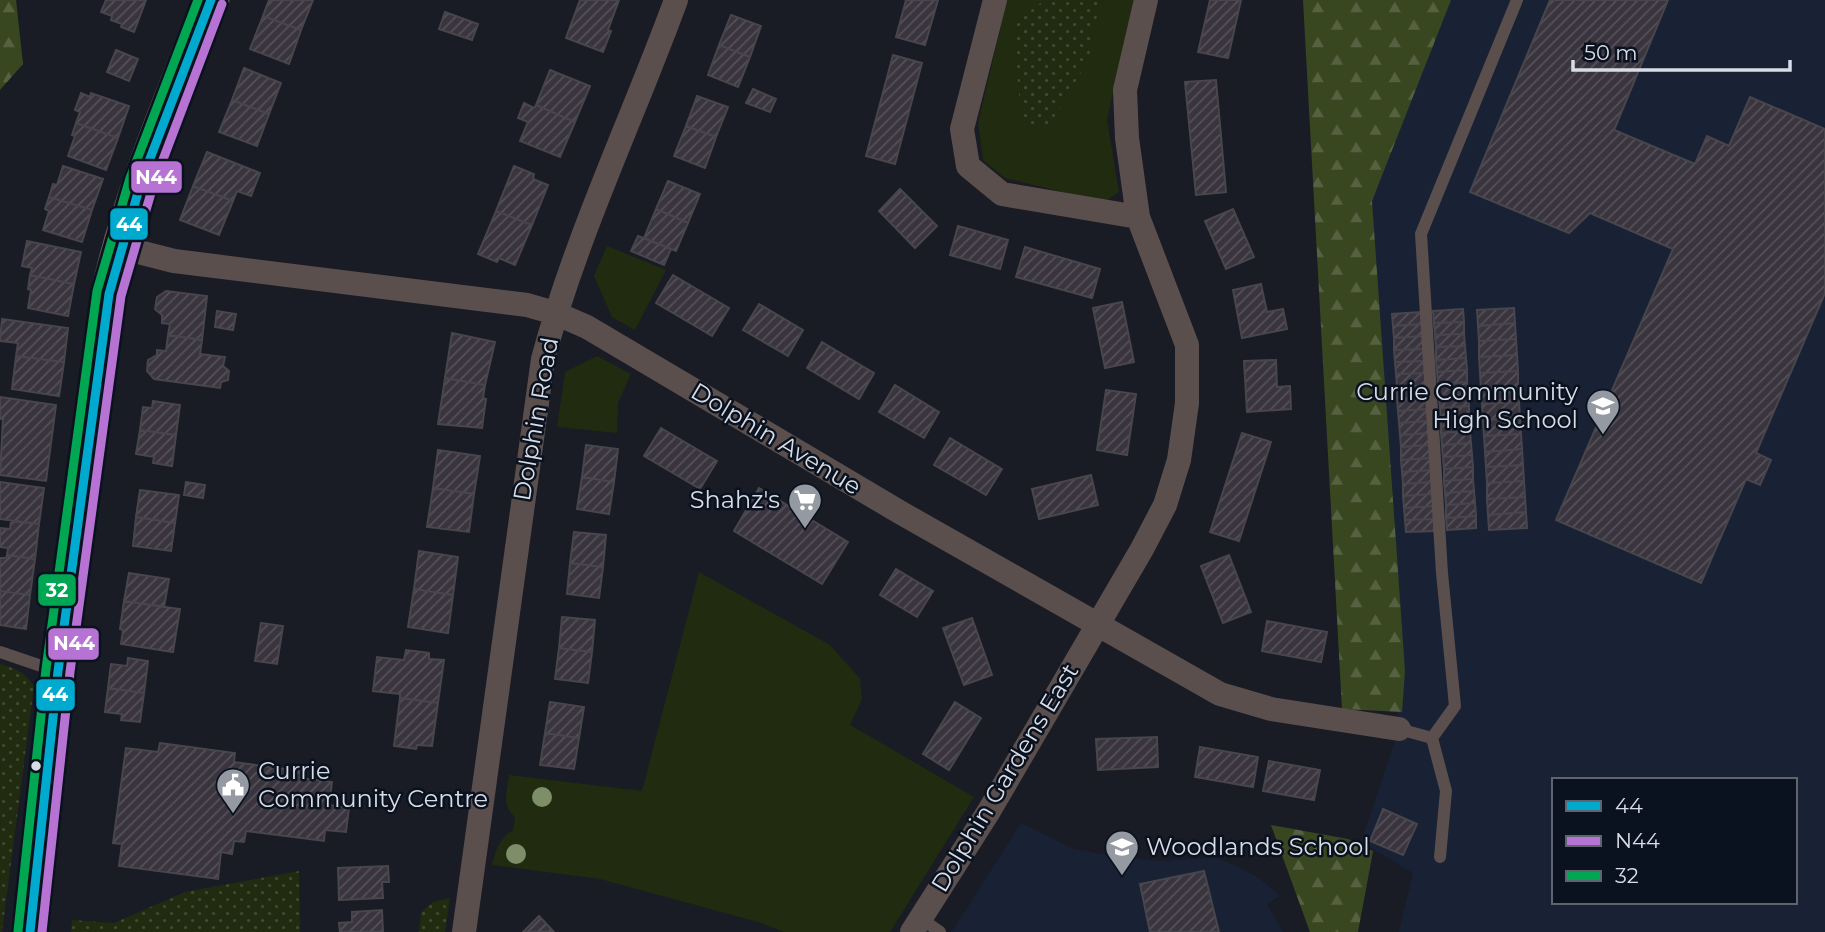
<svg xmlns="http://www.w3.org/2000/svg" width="1825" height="932" font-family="Montserrat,sans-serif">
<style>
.built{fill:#192234;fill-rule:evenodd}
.green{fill:#212b10}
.forest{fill:url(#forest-firs)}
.park{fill:url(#park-dots)}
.building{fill:url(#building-hatch);stroke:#48464c;stroke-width:2}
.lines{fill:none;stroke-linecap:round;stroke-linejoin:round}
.service{stroke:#5b4f4e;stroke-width:12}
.minor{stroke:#5b4f4e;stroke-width:24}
.primary{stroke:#6b5955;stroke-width:37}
.bus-1-casing{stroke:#0b121f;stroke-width:14}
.bus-2-casing{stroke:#0b121f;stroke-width:14}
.bus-3-casing{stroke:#0b121f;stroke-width:14}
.bus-1{stroke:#00a9ce;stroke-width:9}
.bus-2{stroke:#b673d3;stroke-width:9}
.bus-3{stroke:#00a651;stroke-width:9}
.tree{fill:#7d8e68}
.bus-dot{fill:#d7dde6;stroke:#0b121f;stroke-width:2.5}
.labels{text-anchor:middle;stroke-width:5;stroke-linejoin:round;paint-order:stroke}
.poi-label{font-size:24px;fill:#d7dde6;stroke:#0b121f;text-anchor:end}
.street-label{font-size:24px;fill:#d7dde6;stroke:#0b121f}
.line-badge{stroke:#0b121f;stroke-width:2.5}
.badge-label{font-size:19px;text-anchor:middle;font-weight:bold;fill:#fff}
</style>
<defs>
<pattern id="forest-firs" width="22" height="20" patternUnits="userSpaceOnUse" patternTransform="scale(1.75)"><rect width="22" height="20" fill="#394720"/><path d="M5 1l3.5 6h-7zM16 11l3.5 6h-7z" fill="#556140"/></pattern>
<pattern id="park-dots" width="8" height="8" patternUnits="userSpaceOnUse" patternTransform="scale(1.75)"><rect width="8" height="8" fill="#212b10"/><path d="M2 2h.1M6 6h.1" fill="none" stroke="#404933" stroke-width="1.8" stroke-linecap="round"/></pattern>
<pattern id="building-hatch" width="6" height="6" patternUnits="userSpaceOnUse" patternTransform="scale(1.75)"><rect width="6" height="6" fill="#39343d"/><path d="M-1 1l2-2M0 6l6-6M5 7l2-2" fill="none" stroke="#555159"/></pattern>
</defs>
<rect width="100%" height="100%" fill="#191c24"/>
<!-- built -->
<path class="built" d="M1444,0H1825V932H1399L1413,873L1361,842L1399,729L1394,670L1368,202ZM1554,780H1795V902H1554Z
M1021,823L1073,849L1113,856L1159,861L1215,858L1235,865L1259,878L1280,896L1267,904L1283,932H952Z"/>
<!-- green -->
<path class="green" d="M1007,0H1134L1107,120L1119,192L1104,202L1005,178L983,160L978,123Z
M607,246L666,270L635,330L612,317L594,276Z
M597,356L631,374L618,403L617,433L557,427L565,372Z
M699,572L830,645L860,679L862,699L850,725L974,797L890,932H784L758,922L600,879L492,865C496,849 499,839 513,830L515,817C501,806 507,791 509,775L642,791Z"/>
<!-- forest -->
<path class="forest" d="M0,0H16L23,64L0,90Z
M1303,0H1451L1372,201L1405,671L1402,712L1342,709Z
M1271,825L1348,839L1373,851L1358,932H1310Z"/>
<!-- park -->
<path class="park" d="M1045,0H1100L1088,61L1047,129L1022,125L1013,30L1023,16Z
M0,664C15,668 25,672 34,686L2,932H0Z
M299,871L300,932H71L72,920L114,923L185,892Z
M450,898L445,932H419L421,912L433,902Z"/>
<!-- building -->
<path class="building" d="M106,0H146L134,32L121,27L122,24L111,20L112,16L101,12Z
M269,0H313L301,30L263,16Z
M580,0H619L608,30L611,31L603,52L566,38Z
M906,0H938L925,45L896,37Z
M1210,0H1241L1228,58L1198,52Z
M1550,0H1668L1614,130L1695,164L1707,136L1729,146L1750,97L1825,129V293L1756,453L1771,460L1760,485L1746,479L1701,583L1556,520L1673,249L1590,213L1569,233L1470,192Z
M445,12L478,24L472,40L439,29Z
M731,15L761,26L750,57L719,45Z
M263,16L301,30L289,64L250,49Z
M719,45L750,57L738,87L708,75Z
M116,50L138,59L129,81L107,72Z
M893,55L922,63L895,164L866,156Z
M244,68L281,83L269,114L232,100Z
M550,70L590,86L575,122L536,105Z
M1216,80L1226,192L1196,195L1185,82Z
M753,89L776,99L770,112L746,103Z
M81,93L90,97L91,93L129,106L118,138L76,123L80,112L75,110Z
M697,96L728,107L716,137L686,126Z
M232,100L269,114L257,146L219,132Z
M524,103L534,108L536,105L575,122L560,157L520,141L528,122L518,118Z
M76,123L118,138L106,170L68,156L75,136L72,135Z
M686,126L716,137L705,168L674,156Z
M207,152L260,173L251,196L237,191L233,201L193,186Z
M63,166L103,179L92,210L49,197L53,184L57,185Z
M514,166L534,174L533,179L548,185L532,225L496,211Z
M668,181L700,194L688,223L656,209Z
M193,186L233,201L219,235L180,220Z
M900,189L937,226L915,248L879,211Z
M49,197L92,210L82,242L43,230L49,211L45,209Z
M656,209L688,223L676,251L644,238Z
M1233,209L1254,257L1226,269L1205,221Z
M496,211L532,225L515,265L499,258L497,262L478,254Z
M958,226L1008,240L1000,269L950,255Z
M638,236L671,249L664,265L631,251Z
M27,241L81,252L74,284L30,275L32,268L22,266Z
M1025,247L1100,269L1092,298L1016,277Z
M30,275L74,284L68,316L28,308L31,290L28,289Z
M673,275L729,308L712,336L656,303Z
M1261,284L1267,312L1283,309L1287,329L1242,338L1233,290Z
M166,291L207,296L202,340L168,335L170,324L162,323V315L155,309L157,297Z
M1122,302L1134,362L1105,368L1093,308Z
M759,304L803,330L788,356L743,330Z
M1514,308L1515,323L1478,326L1477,310Z
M1463,309L1464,322L1434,323L1433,311Z
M217,311L236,314L233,330L215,327Z
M1421,312L1422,324L1393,326L1392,314Z
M2,319L68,328L64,362L16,356L18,343L0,341Z
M1464,322V334L1435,335L1434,323Z
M1515,323L1516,339L1479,341L1478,326Z
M1422,324L1423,336L1394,338L1393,326Z
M452,333L495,342L485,385L445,378Z
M1464,334L1465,346L1436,347L1435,335Z
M168,335L202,340L200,354L225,357L223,366L229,371L228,380L221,382L220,388L154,379L147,371L148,360L157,355V350L166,351Z
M1423,336L1424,349L1394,350V338Z
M1516,339L1517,355L1479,357V341Z
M822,342L874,373L859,399L807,368Z
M1465,346L1466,358L1436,360V347Z
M1424,349V361L1395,362L1394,350Z
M1517,355L1518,371L1480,373L1479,357Z
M16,356L64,362L59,396L12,389Z
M1466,358L1467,370L1437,372L1436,360Z
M1276,360L1277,387L1290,386L1291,409L1247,412L1244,361Z
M1424,361L1425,373L1396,374L1395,362Z
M1467,370V382L1438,384L1437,372Z
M1518,371V386L1481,389L1480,373Z
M1425,373L1426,385L1397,387L1396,374Z
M445,378L485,385L483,398L486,399L482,428L438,424Z
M1467,382L1468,394L1439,396L1438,384Z
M895,385L939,412L924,438L879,412Z
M1426,385L1427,397L1397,399V387Z
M1518,386L1519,402L1482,404L1481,389Z
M1106,390L1136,394L1127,455L1097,450Z
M1468,394L1469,406L1440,408L1439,396Z
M0,397L56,405L46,481L0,475L3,419H0Z
M1427,397V409L1398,411L1397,399Z
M153,401L180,405L176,435L140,430L143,407L152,408Z
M1519,402L1520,418L1483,420L1482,404Z
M1469,406V418L1441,420L1440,408Z
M1427,409L1428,421L1399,423L1398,411Z
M1469,418L1470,431L1441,433V420Z
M1520,418L1521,434L1484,436L1483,420Z
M1428,421L1429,433L1400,435L1399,423Z
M661,428L717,461L700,489L644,456Z
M140,430L176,435L172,466L153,463L154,457L136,454Z
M1470,431L1471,443L1442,445L1441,433Z
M1242,433L1271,442L1239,541L1210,532Z
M1429,433L1430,445L1401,447L1400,435Z
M1521,434L1522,449L1485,452L1484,436Z
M950,438L1002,469L986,495L934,465Z
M1471,443L1472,455L1443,457L1442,445Z
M586,445L618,449L614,482L582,477Z
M1430,445V458L1401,460V447Z
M1522,449L1523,465L1486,467L1485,452Z
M438,450L480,456L474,494L433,488Z
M1472,455L1473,467L1444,469L1443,457Z
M1430,458L1431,470L1402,472L1401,460Z
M1523,465L1524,481L1487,483L1486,467Z
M1473,467V479L1444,481V469Z
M1431,470L1432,482L1403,484L1402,472Z
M1091,475L1098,505L1039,519L1032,489Z
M582,477L614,482L609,514L577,509Z
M1473,479L1474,491L1445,493L1444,481Z
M1524,481L1525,497L1487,499V483Z
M0,482L44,488L39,524L0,519Z
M186,482L205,485L203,498L184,495Z
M1432,482L1433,494L1403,496V484Z
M433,488L474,494L469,532L427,527Z
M759,488L848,542L822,584L734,531Z
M140,490L179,495L175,523L136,517Z
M1474,491L1475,503L1446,505L1445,493Z
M1433,494L1434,506L1404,508L1403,496Z
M1525,497L1526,512L1488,515L1487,499Z
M1475,503L1476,516L1446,518V505Z
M1434,506V519L1405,520L1404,508Z
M1526,512L1527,528L1489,530L1488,515Z
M1476,516V528L1447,530L1446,518Z
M136,517L175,523L171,551L133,546Z
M1434,519L1435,531L1406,532L1405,520Z
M11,521L39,524L35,559L7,555L8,548L0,547V528L10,529Z
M574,532L606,535L603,567L570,563Z
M419,551L458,557L453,595L414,589Z
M7,555L35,559L30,595L0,591V558H6Z
M1229,555L1251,612L1223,623L1201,566Z
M570,563L603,567L599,598L567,594Z
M896,569L933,591L917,617L880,595Z
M129,573L169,579L164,607L124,601Z
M414,589L453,595L448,633L408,627Z
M0,591L30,595L26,629L0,625Z
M124,601L180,609L173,652L121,644L123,630L120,629Z
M562,617L595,620L592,652L559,648Z
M972,618L992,675L964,685L943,628Z
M1267,621L1327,632L1321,662L1262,651Z
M261,623L283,626L277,664L255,661Z
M559,648L592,652L588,683L555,679Z
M406,650L429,653V659L444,660L438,703L400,698V694L373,691L377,657L404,660Z
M128,658L148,661L144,693L108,688L111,664L127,666Z
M108,688L144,693L140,722L121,720L122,714L105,712Z
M400,698L438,703L432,746L417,745L416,749L394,746Z
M550,702L584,707L579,738L545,733Z
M955,702L981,718L949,770L923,754Z
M545,733L579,738L574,769L540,765Z
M1157,737L1158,767L1098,770L1096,739Z
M160,743L235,753L234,762L301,771L300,778L332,782L329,805L349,808L346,832L325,830L324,841L246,831L244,842L234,841L232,854L221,852L218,879L119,866L122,844L113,843L126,748L158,752Z
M1200,747L1258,757L1253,787L1195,777Z
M1269,761L1320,770L1314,800L1263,791Z
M1383,809L1417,824L1403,855L1370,841Z
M388,866L389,882H382L383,898L339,900L338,868Z
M1204,871L1219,932H1150L1140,884Z
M382,910L383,932H340L339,923L352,922V912Z
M539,916L554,932H523Z"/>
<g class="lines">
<!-- service -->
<path class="service" d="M0,652L56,671
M1399,729L1432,738
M1432,738L1455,706L1442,573L1421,234L1517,0
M1432,738L1446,791L1440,857
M920,918L940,932"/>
<!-- minor -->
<path class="minor" d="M995,0L962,129L968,166L1002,194L1138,217
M119,247L174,261L527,305L555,313L587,327L903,514L1220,694L1271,709L1399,729
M464,932L543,359C576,236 632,120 676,0
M912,932L989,811L1142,549L1165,505L1179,460L1187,403V345L1138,217L1127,138L1125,90L1146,0"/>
<!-- primary -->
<path class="primary" d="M30,932L58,671L109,294C131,192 174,97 211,0"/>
<!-- bus-1 casing -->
<g class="bus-1-casing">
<path id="bus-1" d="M30,932L58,671L109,294L141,182L211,0"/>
</g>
<!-- bus-2 casing -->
<g class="bus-2-casing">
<path id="bus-2" d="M42,932L70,672L121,296L153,186L222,4"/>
</g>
<!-- bus-3 casing -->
<g class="bus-3-casing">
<path id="bus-3" d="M18,931L46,669L97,291L130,178L198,0"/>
</g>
<!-- bus-1 -->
<use href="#bus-1" class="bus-1"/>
<!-- bus-2 -->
<use href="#bus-2" class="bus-2"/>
<!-- bus-3 -->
<use href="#bus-3" class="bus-3"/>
</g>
<!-- trees -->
<g class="tree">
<circle cx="542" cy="797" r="10"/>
<circle cx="516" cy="854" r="10"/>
</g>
<!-- icons -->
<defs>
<g id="school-pin" transform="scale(1.75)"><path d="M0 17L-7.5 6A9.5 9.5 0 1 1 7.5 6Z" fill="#9499a2" stroke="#0b121f"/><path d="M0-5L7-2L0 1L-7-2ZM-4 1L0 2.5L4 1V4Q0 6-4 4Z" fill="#fff"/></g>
<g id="supermarket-pin" transform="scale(1.75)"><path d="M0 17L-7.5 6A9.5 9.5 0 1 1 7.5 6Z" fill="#9499a2" stroke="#0b121f"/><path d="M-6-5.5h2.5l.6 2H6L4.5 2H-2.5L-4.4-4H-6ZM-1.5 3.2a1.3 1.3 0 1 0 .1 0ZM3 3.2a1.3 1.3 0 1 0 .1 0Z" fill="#fff"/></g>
<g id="civic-pin" transform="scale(1.75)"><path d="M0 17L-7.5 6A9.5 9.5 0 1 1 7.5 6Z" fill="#9499a2" stroke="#0b121f"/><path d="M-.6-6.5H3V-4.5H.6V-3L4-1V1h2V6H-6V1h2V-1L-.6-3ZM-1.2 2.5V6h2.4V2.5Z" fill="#fff"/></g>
</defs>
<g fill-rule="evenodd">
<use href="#school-pin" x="1603" y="406"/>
<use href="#supermarket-pin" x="805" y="500"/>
<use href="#civic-pin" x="233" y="785"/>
<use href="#school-pin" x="1122" y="847"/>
</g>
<!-- markers -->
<circle class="bus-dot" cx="36" cy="766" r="6"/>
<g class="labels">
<!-- poi labels -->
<g class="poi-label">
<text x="1578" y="400">Currie Community<tspan x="1578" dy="28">High School</tspan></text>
<text x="780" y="508">Shahz's</text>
<text x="258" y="779" text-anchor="start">Currie<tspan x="258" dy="28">Community Centre</tspan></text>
<text x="1146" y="855" text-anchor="start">Woodlands School</text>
</g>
<!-- street labels -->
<g class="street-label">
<text transform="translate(536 419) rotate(-80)" y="8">Dolphin Road</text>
<text transform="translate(776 439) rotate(31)" y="8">Dolphin Avenue</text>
<text transform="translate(1005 778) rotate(-59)" y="8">Dolphin Gardens East</text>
</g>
</g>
<g class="line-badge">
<rect x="130" y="160" width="53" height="34" rx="7" fill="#b673d3"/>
<rect x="109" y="207" width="40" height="34" rx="7" fill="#00a9ce"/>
<rect x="37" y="573" width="40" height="34" rx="7" fill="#00a651"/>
<rect x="47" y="627" width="53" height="34" rx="7" fill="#b673d3"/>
<rect x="35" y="678" width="41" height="34" rx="7" fill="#00a9ce"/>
</g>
<g class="badge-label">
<text x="156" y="184">N44</text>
<text x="129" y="231">44</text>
<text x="57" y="597">32</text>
<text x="74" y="650">N44</text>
<text x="55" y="701">44</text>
</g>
<!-- legend -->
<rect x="1552" y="778" width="245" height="126" fill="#0b121f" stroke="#5d636f" stroke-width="2"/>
<rect x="1566" y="801" width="35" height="10" fill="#00a9ce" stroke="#5d636f" stroke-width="2"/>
<text x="1615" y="813" font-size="21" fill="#d7dde6">44</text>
<rect x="1566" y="836" width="35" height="10" fill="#b673d3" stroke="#5d636f" stroke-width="2"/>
<text x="1615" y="848" font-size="21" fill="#d7dde6">N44</text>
<rect x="1566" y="871" width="35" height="10" fill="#00a651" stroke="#5d636f" stroke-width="2"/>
<text x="1615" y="883" font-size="21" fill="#d7dde6">32</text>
<!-- scale -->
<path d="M1573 60v10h217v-10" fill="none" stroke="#d7dde6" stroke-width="3.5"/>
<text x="1584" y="60" font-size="21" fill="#d7dde6" stroke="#0b121f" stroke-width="5" paint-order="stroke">50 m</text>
</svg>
